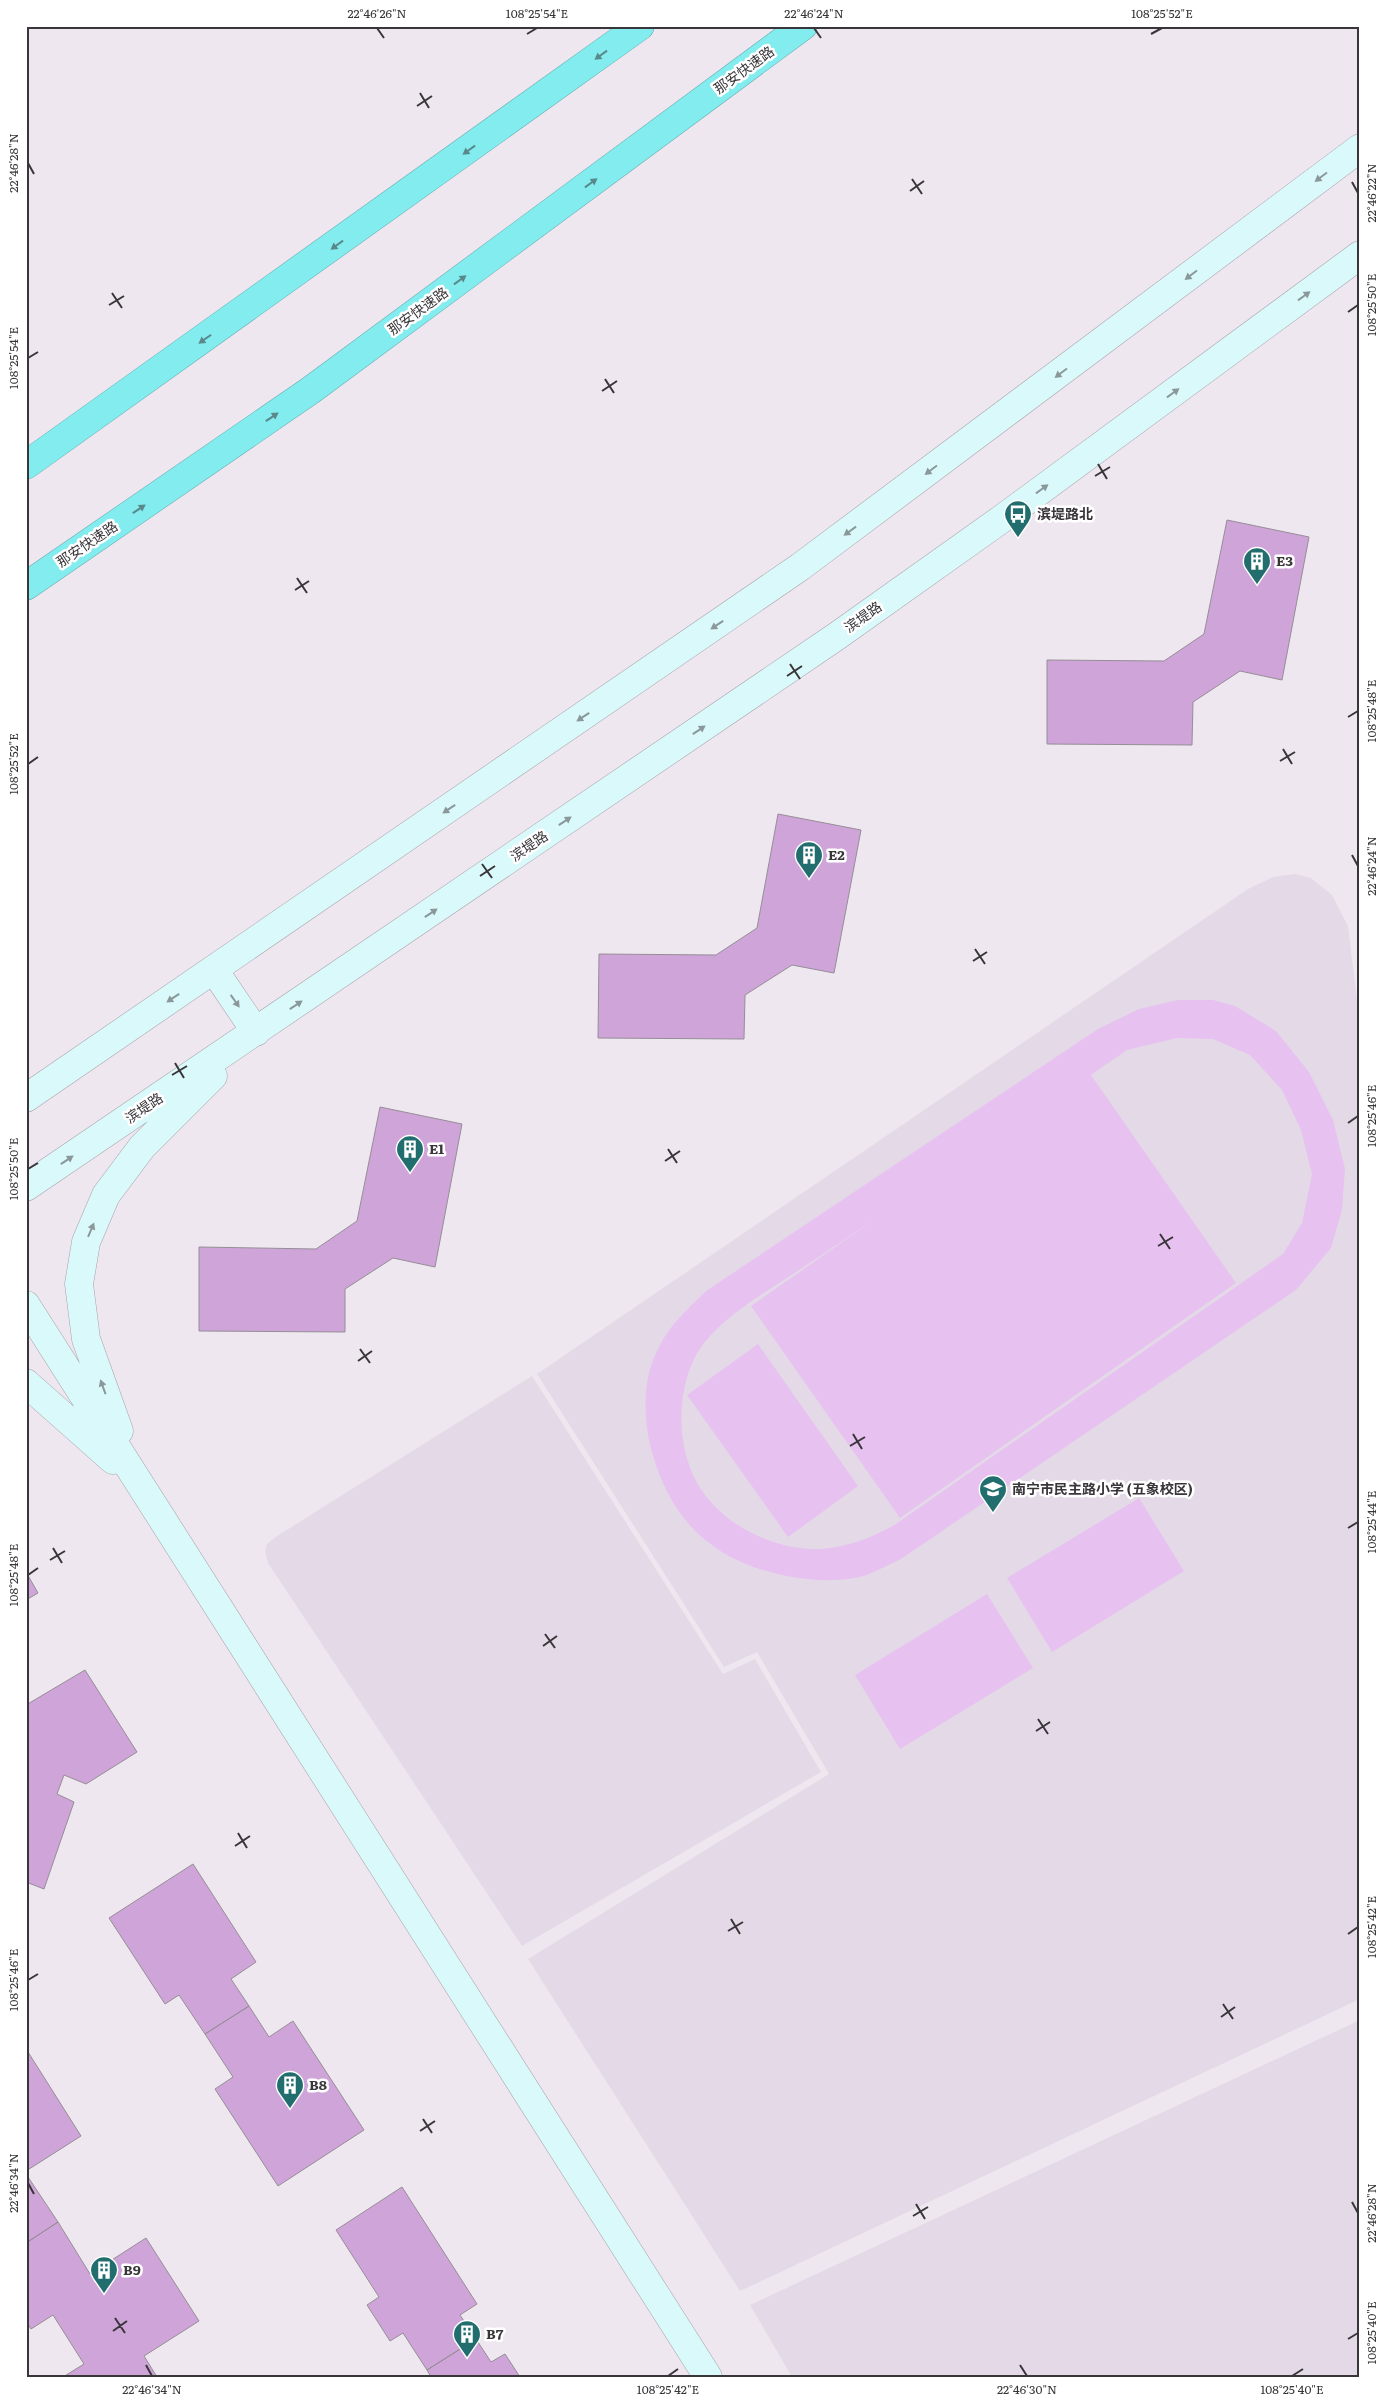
<svg xmlns="http://www.w3.org/2000/svg" width="1386" height="2403" font-family="Literata,'Noto Sans SC',serif">
<style>
.built{fill:#e4dae7}
.pitch{fill:#e7c1f0;fill-rule:evenodd}
.building{fill:#cfa4d9;stroke:#958e96}
.lines{fill:none;stroke-linecap:round;stroke-linejoin:round}
.secondary-casing{stroke:#a8a2aa;stroke-width:29}
.highway-casing{stroke:#68acaf;stroke-width:29}
.secondary{stroke:#daf9fa;stroke-width:28}
.highway{stroke:#82ecee;stroke-width:28}
.oneway{fill:#5a888b}
.oneway2{fill:#8a989a}
.ticks{fill:none;stroke:#39363a;stroke-width:2}
.labels{text-anchor:middle;stroke-width:5;stroke-linejoin:round;paint-order:stroke}
.street-label{font-size:14px;fill:#39363a;stroke:#fff}
.poi-label{font-size:14px;font-weight:bold;fill:#39363a;stroke:#fff;text-anchor:start}
.neatline{fill:none;stroke:#39363a;stroke-width:2}
.ticks-label{font-size:12px;text-anchor:middle;fill:#39363a}
</style>
<rect width="100%" height="100%" fill="#eee7ef"/>
<!-- built -->
<path class="built" d="M1295,874L1311,878L1332,895L1348,926L1360,1025V1999L740,2291L528,1959L829,1774L757,1652L724,1667L537,1374L1248,889L1273,877Z
M532,1376L723,1674L755,1659L821,1772L522,1946L268,1563L265,1551L267,1544L277,1536Z
M1360,2020V2377H792L750,2305Z"/>
<!-- pitch -->
<path class="pitch" d="M1178,1000H1213L1235,1006L1276,1031L1309,1072L1333,1120L1345,1169L1342,1210L1331,1248L1296,1290L901,1559C890,1564 879,1570 867,1575C845,1582 814,1581 792,1577C718,1564 672,1525 652,1452C643,1420 642,1379 658,1349C669,1325 688,1309 706,1291L1098,1029L1139,1009ZM1177,1038L1213,1039L1250,1055L1282,1090L1301,1130L1312,1174L1302,1223L1283,1254L893,1526C870,1538 848,1547 821,1549C778,1551 728,1528 703,1492C677,1456 675,1399 694,1359C713,1322 760,1296 793,1274C822,1255 850,1236 878,1217L751,1306L900,1518L1236,1283L1091,1075L1127,1050Z
M758,1344L858,1486L788,1537L687,1395Z
M1139,1498L1184,1571L1052,1652L1007,1578Z
M987,1594L1033,1668L900,1749L855,1675Z"/>
<!-- building -->
<path class="building" d="M1227,520L1309,537L1282,680L1240,671L1193,702L1192,745L1047,744V660L1164,661L1204,634Z
M778,814L861,830L834,973L792,965L745,995L744,1039L598,1038L599,954L716,955L757,928Z
M380,1107L462,1124L435,1267L393,1258L345,1289V1332L199,1331V1247L316,1249L357,1221Z
M26,1572L38,1593L26,1600Z
M85,1670L137,1752L86,1784L64,1775L57,1794L74,1802L44,1889L26,1882V1705Z
M193,1864L256,1962L231,1979L249,2006L205,2034L179,1995L165,2004L109,1918Z
M249,2006L269,2037L293,2021L364,2130L278,2186L215,2089L233,2077L205,2034Z
M28,2052L81,2136L26,2171V2053Z
M26,2174L58,2222L26,2243Z
M402,2187L477,2304L460,2315L476,2339L427,2370L403,2333L390,2341L367,2305L379,2297L336,2230Z
M58,2222L90,2274L146,2238L199,2321L144,2356L157,2377H63L84,2364L53,2315L31,2329L26,2321V2243Z
M476,2339L491,2362L505,2354L520,2377H431L427,2370Z"/>
<g class="lines">
<!-- secondary casing -->
<g class="secondary-casing">
<path id="secondary" d="M214,970L256,1032
M26,1098L800,567L1360,148
M26,1187L837,636L1003,518L1360,255
M26,1305L708,2377
M26,1383L113,1460
M119,1431L86,1339L79,1284L86,1242L106,1195L142,1147L213,1076"/>
</g>
<!-- highway casing -->
<g class="highway-casing">
<path id="highway" d="M26,465L640,26
M26,586L311,390L803,26"/>
</g>
<!-- secondary -->
<use href="#secondary" class="secondary"/>
<!-- highway -->
<use href="#highway" class="highway"/>
</g>
<!-- one-way arrows -->
<defs><path id="oneway-solid" d="M-6-.8H1V-3.2L6.5 0L1 3.2V.8H-6Z" transform="scale(1.25)"/></defs>
<g class="oneway">
<use href="#oneway-solid" transform="translate(601 55) rotate(144)"/>
<use href="#oneway-solid" transform="translate(469 150) rotate(144)"/>
<use href="#oneway-solid" transform="translate(591 183) rotate(-36)"/>
<use href="#oneway-solid" transform="translate(337 245) rotate(144)"/>
<use href="#oneway-solid" transform="translate(460 280) rotate(-36)"/>
<use href="#oneway-solid" transform="translate(205 339) rotate(145)"/>
<use href="#oneway-solid" transform="translate(272 417) rotate(-34)"/>
<use href="#oneway-solid" transform="translate(139 509) rotate(-34)"/>
</g>
<g class="oneway2">
<use href="#oneway-solid" transform="translate(1321 177) rotate(143)"/>
<use href="#oneway-solid" transform="translate(1191 275) rotate(143)"/>
<use href="#oneway-solid" transform="translate(1304 296) rotate(-36)"/>
<use href="#oneway-solid" transform="translate(1061 373) rotate(143)"/>
<use href="#oneway-solid" transform="translate(1173 393) rotate(-36)"/>
<use href="#oneway-solid" transform="translate(931 470) rotate(143)"/>
<use href="#oneway-solid" transform="translate(1042 489) rotate(-36)"/>
<use href="#oneway-solid" transform="translate(850 531) rotate(144)"/>
<use href="#oneway-solid" transform="translate(717 625) rotate(146)"/>
<use href="#oneway-solid" transform="translate(583 717) rotate(146)"/>
<use href="#oneway-solid" transform="translate(699 730) rotate(-34)"/>
<use href="#oneway-solid" transform="translate(449 809) rotate(146)"/>
<use href="#oneway-solid" transform="translate(565 821) rotate(-34)"/>
<use href="#oneway-solid" transform="translate(431 913) rotate(-34)"/>
<use href="#oneway-solid" transform="translate(173 998) rotate(146)"/>
<use href="#oneway-solid" transform="translate(235 1001) rotate(55)"/>
<use href="#oneway-solid" transform="translate(296 1005) rotate(-34)"/>
<use href="#oneway-solid" transform="translate(67 1160) rotate(-34)"/>
<use href="#oneway-solid" transform="translate(91 1230) rotate(-67)"/>
<use href="#oneway-solid" transform="translate(103 1387) rotate(-110)"/>
</g>
<!-- ticks -->
<path class="ticks" d="M377,28L384,38M814,28L821,38M527,34L537,28M1151,34L1162,28M420,93L429,108M417,106L432,96M28,163L34,174M912,179L922,194M1352,182L1358,193M910,191L924,181M112,293L122,308M109,305L124,296M1348,312L1358,305M28,358L38,352M605,379L614,393M602,391L617,381M1098,464L1107,479M1095,476L1110,467M297,578L307,593M295,590L309,581M790,664L800,679M787,676L802,666M1348,717L1358,711M1283,749L1292,764M1280,761L1295,752M28,764L38,757M1352,855L1358,866M482,864L492,878M480,876L495,866M975,949L985,964M973,961L987,952M175,1063L184,1078M172,1075L187,1066M1348,1123L1358,1116M668,1149L677,1163M665,1161L680,1151M28,1169L38,1163M1160,1234L1170,1249M1158,1246L1173,1237M360,1349L370,1363M358,1361L372,1351M853,1434L862,1449M850,1446L865,1437M1348,1528L1358,1522M53,1548L62,1563M50,1560L65,1551M28,1575L38,1568M545,1634L555,1648M543,1646L557,1636M1038,1719L1048,1734M1036,1731L1050,1722M238,1833L247,1848M235,1846L250,1836M731,1919L740,1934M728,1931L743,1922M1348,1934L1358,1927M28,1980L38,1974M1223,2004L1233,2019M1221,2017L1235,2007M423,2119L432,2133M420,2131L435,2121M28,2183L34,2194M1352,2202L1358,2213M916,2204L925,2219M913,2216L928,2207M115,2318L125,2333M113,2331L127,2321M1348,2339L1358,2333M146,2365L152,2376M1020,2365L1027,2376M668,2376L678,2369M1292,2376L1303,2369"/>
<!-- icons -->
<defs>
<g id="bus-pin" transform="scale(1.4375)"><path d="M0 17L-7.5 6A9.5 9.5 0 1 1 7.5 6Z" fill="#226e6f" stroke="#fff"/><path d="M-5-6H5V4H4V6H2V4H-2V6H-4V4H-5ZM-3.5-4V0h7V-4ZM-3.5 1.2v1.5H-2V1.2ZM2 1.2v1.5H3.5V1.2Z" fill="#fff"/></g>
<g id="building-pin" transform="scale(1.4375)"><path d="M0 17L-7.5 6A9.5 9.5 0 1 1 7.5 6Z" fill="#226e6f" stroke="#fff"/><path d="M-4-6H4V6H1V3H-1V6H-4ZM-2.5-4.3h1.7v1.8h-1.7ZM.8-4.3h1.7v1.8H.8ZM-2.5-1h1.7V.8h-1.7ZM.8-1h1.7V.8H.8Z" fill="#fff"/></g>
<g id="school-pin" transform="scale(1.4375)"><path d="M0 17L-7.5 6A9.5 9.5 0 1 1 7.5 6Z" fill="#226e6f" stroke="#fff"/><path d="M0-5L7-2L0 1L-7-2ZM-4 1L0 2.5L4 1V4Q0 6-4 4Z" fill="#fff"/></g>
</defs>
<g fill-rule="evenodd">
<use href="#bus-pin" x="1018" y="514"/>
<use href="#building-pin" x="1257" y="561"/>
<use href="#building-pin" x="809" y="855"/>
<use href="#building-pin" x="410" y="1149"/>
<use href="#school-pin" x="993" y="1489"/>
<use href="#building-pin" x="290" y="2085"/>
<use href="#building-pin" x="104" y="2270"/>
<use href="#building-pin" x="467" y="2334"/>
</g>
<g class="labels">
<!-- street labels -->
<g class="street-label">
<text transform="translate(744 70) rotate(-36)" y="5">那安快速路</text>
<text transform="translate(418 311) rotate(-36)" y="5">那安快速路</text>
<text transform="translate(87 544) rotate(-34)" y="5">那安快速路</text>
<text transform="translate(863 617) rotate(-35)" y="5">滨堤路</text>
<text transform="translate(529 846) rotate(-34)" y="5">滨堤路</text>
<text transform="translate(144 1108) rotate(-34)" y="5">滨堤路</text>
</g>
<!-- poi labels -->
<g class="poi-label">
<text x="1037" y="519">滨堤路北</text>
<text x="1276" y="566">E3</text>
<text x="828" y="860">E2</text>
<text x="429" y="1154">E1</text>
<text x="1012" y="1494">南宁市民主路小学 (五象校区)</text>
<text x="309" y="2090">B8</text>
<text x="123" y="2275">B9</text>
<text x="486" y="2339">B7</text>
</g>
</g>
<!-- border -->
<rect width="1386" height="2403" fill="none" stroke="#ffffff" stroke-width="55"/>
<rect x="28" y="28" width="1330" height="2348" class="neatline"/>
<g class="ticks-label">
<text x="377" y="18">22°46'26"N</text>
<text x="537" y="18">108°25'54"E</text>
<text x="814" y="18">22°46'24"N</text>
<text x="1162" y="18">108°25'52"E</text>
<text transform="translate(14 163) rotate(-90)" y="4">22°46'28"N</text>
<text transform="translate(1372 193) rotate(-90)" y="4">22°46'22"N</text>
<text transform="translate(1372 305) rotate(-90)" y="4">108°25'50"E</text>
<text transform="translate(14 358) rotate(-90)" y="4">108°25'54"E</text>
<text transform="translate(1372 711) rotate(-90)" y="4">108°25'48"E</text>
<text transform="translate(14 764) rotate(-90)" y="4">108°25'52"E</text>
<text transform="translate(1372 866) rotate(-90)" y="4">22°46'24"N</text>
<text transform="translate(1372 1116) rotate(-90)" y="4">108°25'46"E</text>
<text transform="translate(14 1169) rotate(-90)" y="4">108°25'50"E</text>
<text transform="translate(1372 1522) rotate(-90)" y="4">108°25'44"E</text>
<text transform="translate(14 1575) rotate(-90)" y="4">108°25'48"E</text>
<text transform="translate(1372 1927) rotate(-90)" y="4">108°25'42"E</text>
<text transform="translate(14 1980) rotate(-90)" y="4">108°25'46"E</text>
<text transform="translate(14 2183) rotate(-90)" y="4">22°46'34"N</text>
<text transform="translate(1372 2213) rotate(-90)" y="4">22°46'28"N</text>
<text transform="translate(1372 2333) rotate(-90)" y="4">108°25'40"E</text>
<text x="152" y="2394">22°46'34"N</text>
<text x="668" y="2394">108°25'42"E</text>
<text x="1027" y="2394">22°46'30"N</text>
<text x="1292" y="2394">108°25'40"E</text>
</g>
</svg>
